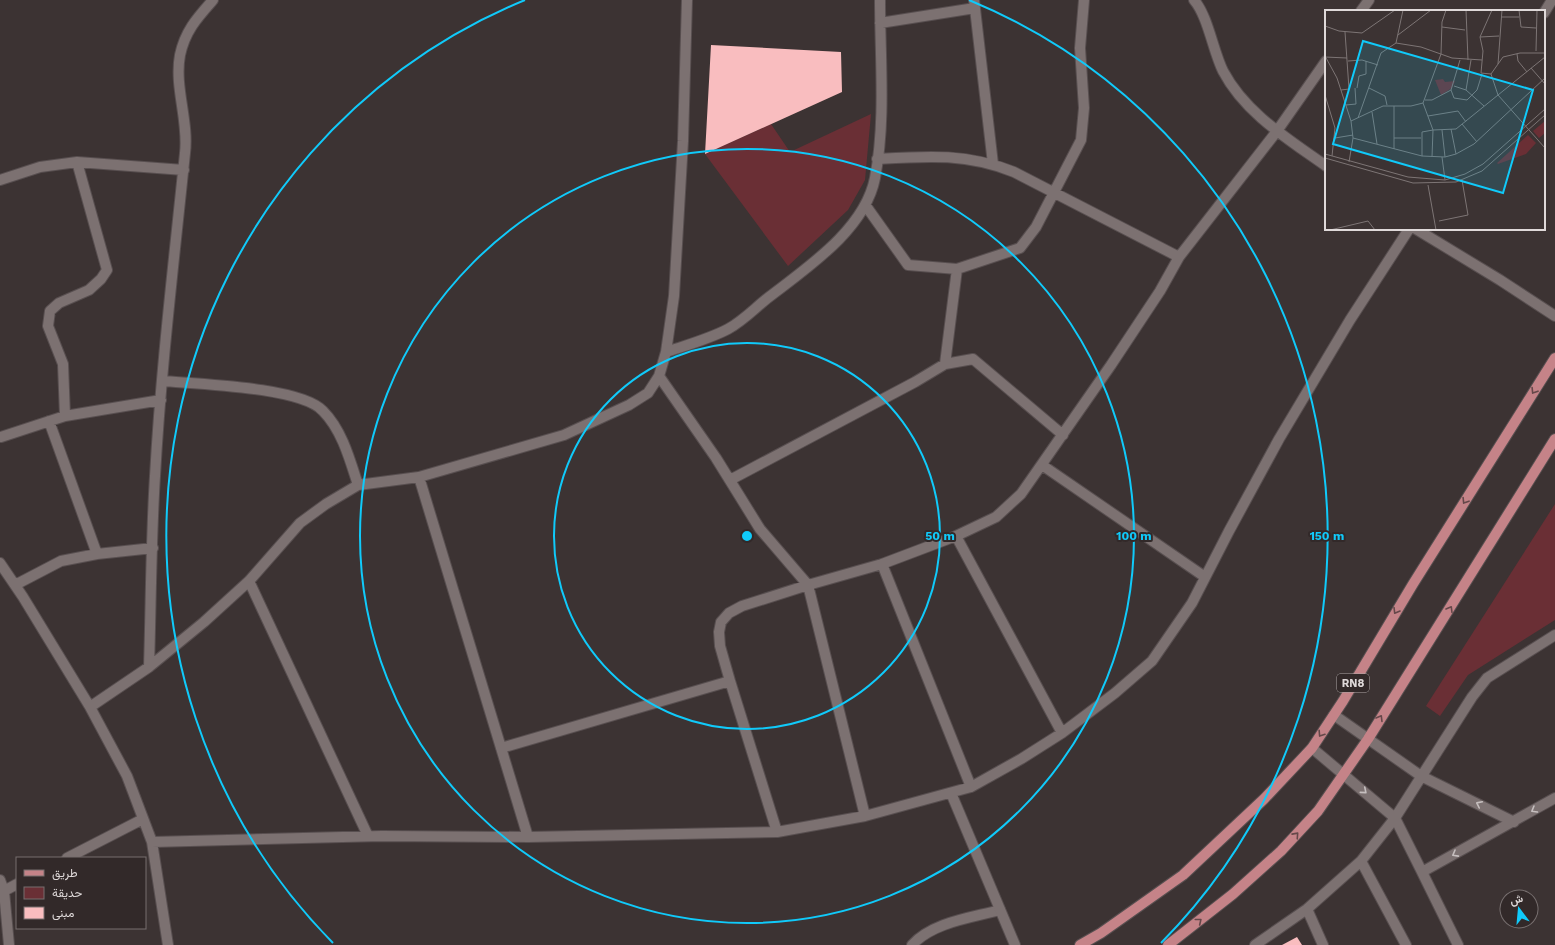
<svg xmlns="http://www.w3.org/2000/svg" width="1555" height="945" font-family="'Work Sans',Vazirmatn,sans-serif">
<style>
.park{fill:#6a2f35}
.building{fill:#f9bdbf}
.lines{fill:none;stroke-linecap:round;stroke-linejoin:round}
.service-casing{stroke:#584f50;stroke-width:12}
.minor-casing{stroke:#584f50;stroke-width:12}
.primary-casing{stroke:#584f50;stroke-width:12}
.service{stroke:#7c7171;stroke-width:10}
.minor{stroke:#7c7171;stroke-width:10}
.primary{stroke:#c58388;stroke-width:10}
.oneway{stroke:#65484a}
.oneway2{stroke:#c6bfbf}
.ring{fill:none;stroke:#10cafa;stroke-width:2}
.labels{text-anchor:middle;stroke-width:4;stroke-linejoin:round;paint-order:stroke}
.shield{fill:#322929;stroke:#aba4a4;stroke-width:1}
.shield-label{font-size:11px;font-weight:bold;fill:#dfd9d9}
.inset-road{fill:none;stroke:#7d7575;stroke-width:1}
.view{fill:#10cafa;fill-opacity:0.15;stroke:#10cafa;stroke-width:2}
.inset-edge{fill:none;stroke:#dfd9d9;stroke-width:2}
.centre{fill:#10cafa;stroke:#322929;stroke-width:2}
.ring-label{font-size:12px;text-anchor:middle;font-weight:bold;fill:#10cafa;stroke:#322929;stroke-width:4;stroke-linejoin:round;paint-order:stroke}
</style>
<rect width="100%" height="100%" fill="#3c3333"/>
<!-- park -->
<path class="park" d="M871,114L865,180L848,210L788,266L705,154L771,124L790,152Z
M1555,504V620L1468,675L1440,716L1426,706Z"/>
<!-- building -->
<path class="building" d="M711,45L841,52L842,92L705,154Z
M1297,937L1302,945H1282Z"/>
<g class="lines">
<!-- service casing -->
<g class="service-casing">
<path id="service" d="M1334,715L1421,776L1514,822
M1312,748L1395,818L1422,872
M1361,861L1406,945
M1307,909L1323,945
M912,945C933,922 971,918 1000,910
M1255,945L1307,909L1361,861L1395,818L1472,697L1487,678L1555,635
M1458,945L1422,872L1555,798"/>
</g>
<!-- minor casing -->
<g class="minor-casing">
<path id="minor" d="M974,0L993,164
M1194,0C1208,16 1213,51 1223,71C1245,113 1288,139 1326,166
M1361,11L1369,0
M1544,13L1552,0
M880,23L975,8
M877,159C927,156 966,153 1014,172L1179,257
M0,180L40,167L77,162L184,170
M866,206L908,265L957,269L1020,248L1036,227L1081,140L1084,108L1080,48L1084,0
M1416,229L1500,280L1555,316
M666,352C687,345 709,339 728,329C743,321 756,307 769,297C808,267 865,229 875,178C886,120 880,59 880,0
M945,364L957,269
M659,376L716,458L760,529L808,585L882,564L956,536L996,517L1021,494L1111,365L1160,291L1179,257L1277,131L1326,61
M163,381C197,384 301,387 323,411C342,430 350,460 358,485
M65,416L63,364L48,326L50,311L59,303L89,290L101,279L107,270L77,162
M1,437L65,416L161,400
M1042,465L1205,577
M419,477L528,837
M730,480L915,382L945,364L973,359L1063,435
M956,536L1062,733
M97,554L153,548
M0,563L23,597L90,707L127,776L152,842L168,945
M882,564L971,787
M249,581L368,836
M15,585L61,561L97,554L49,421
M149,667C151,603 151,539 155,476C161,368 174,261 185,153C189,121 174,87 180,55C185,31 197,18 213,0
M90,707L149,667L204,622L249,581L300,523L326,504L358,485L419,477L564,435L629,405L648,393L659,376L666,352L674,296L683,141L687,0
M501,748L730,681
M951,793L1015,945
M777,832L730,681L720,646L719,632L721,622L729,613L742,606L808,585L865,816
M152,842L382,836L528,837L777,832L865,816L971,787L1021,759L1062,733L1115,693L1152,661L1192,603L1229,531L1279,439L1350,320L1409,229
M67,858L143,819
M0,880L4,891L9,945
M4,891L17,884"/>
</g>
<!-- primary casing -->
<g class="primary-casing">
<path id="primary" d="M1080,945L1101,933L1183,875L1264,799L1312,748L1343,701L1413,584L1555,358
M1168,945L1233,894L1281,851L1318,811L1368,739L1555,439"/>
</g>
<!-- service -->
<use href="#service" class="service"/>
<!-- minor -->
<use href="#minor" class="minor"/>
<!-- primary -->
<use href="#primary" class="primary"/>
</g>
<!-- one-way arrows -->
<defs><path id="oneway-chevron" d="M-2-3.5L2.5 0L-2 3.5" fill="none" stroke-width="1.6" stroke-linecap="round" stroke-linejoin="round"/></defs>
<g class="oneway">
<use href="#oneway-chevron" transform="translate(1534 391) rotate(122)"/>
<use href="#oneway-chevron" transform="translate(1465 501) rotate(122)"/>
<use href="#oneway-chevron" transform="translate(1450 609) rotate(-59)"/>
<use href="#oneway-chevron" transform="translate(1396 611) rotate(121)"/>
<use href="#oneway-chevron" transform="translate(1380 718) rotate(-59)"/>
<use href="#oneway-chevron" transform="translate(1321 734) rotate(123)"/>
<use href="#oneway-chevron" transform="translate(1296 835) rotate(-48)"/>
<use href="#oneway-chevron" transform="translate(1199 921) rotate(-39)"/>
</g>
<g class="oneway2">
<use href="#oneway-chevron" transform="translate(1364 791) rotate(40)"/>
<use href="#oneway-chevron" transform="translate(1479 804) rotate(-154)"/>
<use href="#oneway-chevron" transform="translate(1534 810) rotate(150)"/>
<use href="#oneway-chevron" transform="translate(1455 854) rotate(151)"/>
</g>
<!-- distance rings -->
<g class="ring">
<circle cx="747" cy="536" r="193"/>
<circle cx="747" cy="536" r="387"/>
<path d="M333 943A580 580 0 0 1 525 0M969 0A580 580 0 0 1 1161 943"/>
</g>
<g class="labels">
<!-- shield labels -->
<rect class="shield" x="1337" y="674" width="32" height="18" rx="3"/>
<g class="shield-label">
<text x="1353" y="687">RN8</text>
</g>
</g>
<!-- overview -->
<g transform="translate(1325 10)">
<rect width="220" height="220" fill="#3c3333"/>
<path d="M118,69L120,72L130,71L127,78L116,85L110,70ZM220,111V123L214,128L208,121ZM203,125L211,133L201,144L173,154L172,153Z" fill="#6a2f35"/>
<path class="inset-road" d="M141,0L143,50M167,0L155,27L158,41L156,63L166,64L173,85L220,138M194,0L196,17L211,18M176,7H194M0,16L14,21L37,23L70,0M117,17L140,20M73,25L106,0M155,27L174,26M71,33L96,37L127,48L157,50M211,41L212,0M192,44L193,51L202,62M0,46L12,68L26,111L28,128L24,152M0,47L22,48M23,51L37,50L53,55M173,54L177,0M206,58L220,74M166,64L178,47L195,43H220M129,76L141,80L159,96M32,78L34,66L41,64V51M44,78L60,86L62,95M16,80L24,79L20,22M126,80L129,88L142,90L152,80L157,64M141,80L146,50M0,85L10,118L7,146M100,90H107L126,80L135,50M98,93L108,120L131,119L220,47M21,95L31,94L30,78M69,96V139M47,102L52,134M103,106L133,101L141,112M33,108L56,43L71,33L78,0M26,111L58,96H86L98,93L116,44L117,12L121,0M137,114L152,132M126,119L131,144M117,120L120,147M10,128L28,125M28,128L97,146L120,147L131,144L149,134L220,68M69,128H96M0,144L83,167L120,170L140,164L158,154L220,99M97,146V122L108,120L107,147M117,147L120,170M0,148L88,173L131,172L157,161L220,105M103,175L111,220M114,211L143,205L137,170M5,220L43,211L50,220"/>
<path class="view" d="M38,31L208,80L178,183L8,134Z"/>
<rect width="220" height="220" class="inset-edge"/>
</g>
<circle cx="747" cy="536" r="6" class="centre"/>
<g class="ring-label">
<text x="940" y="540">50 m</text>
<text x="1134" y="540">100 m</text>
<text x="1327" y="540">150 m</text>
</g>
<!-- legend -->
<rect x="16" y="857" width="130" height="72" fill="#322929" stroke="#776f6f"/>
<rect x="24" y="870" width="20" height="6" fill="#c58388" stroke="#776f6f"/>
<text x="52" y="877" font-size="12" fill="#dfd9d9">طريق</text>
<rect x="24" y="887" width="20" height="12" fill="#6a2f35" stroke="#776f6f"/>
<text x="52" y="897" font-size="12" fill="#dfd9d9">حديقة</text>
<rect x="24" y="907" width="20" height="12" fill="#f9bdbf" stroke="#776f6f"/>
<text x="52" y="917" font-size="12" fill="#dfd9d9">مبنى</text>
<!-- north arrow -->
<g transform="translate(1519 909) rotate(344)"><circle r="19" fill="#322929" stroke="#776f6f"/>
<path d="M0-3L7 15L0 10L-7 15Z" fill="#10cafa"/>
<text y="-6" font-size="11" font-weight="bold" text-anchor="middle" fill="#dfd9d9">ش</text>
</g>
</svg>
